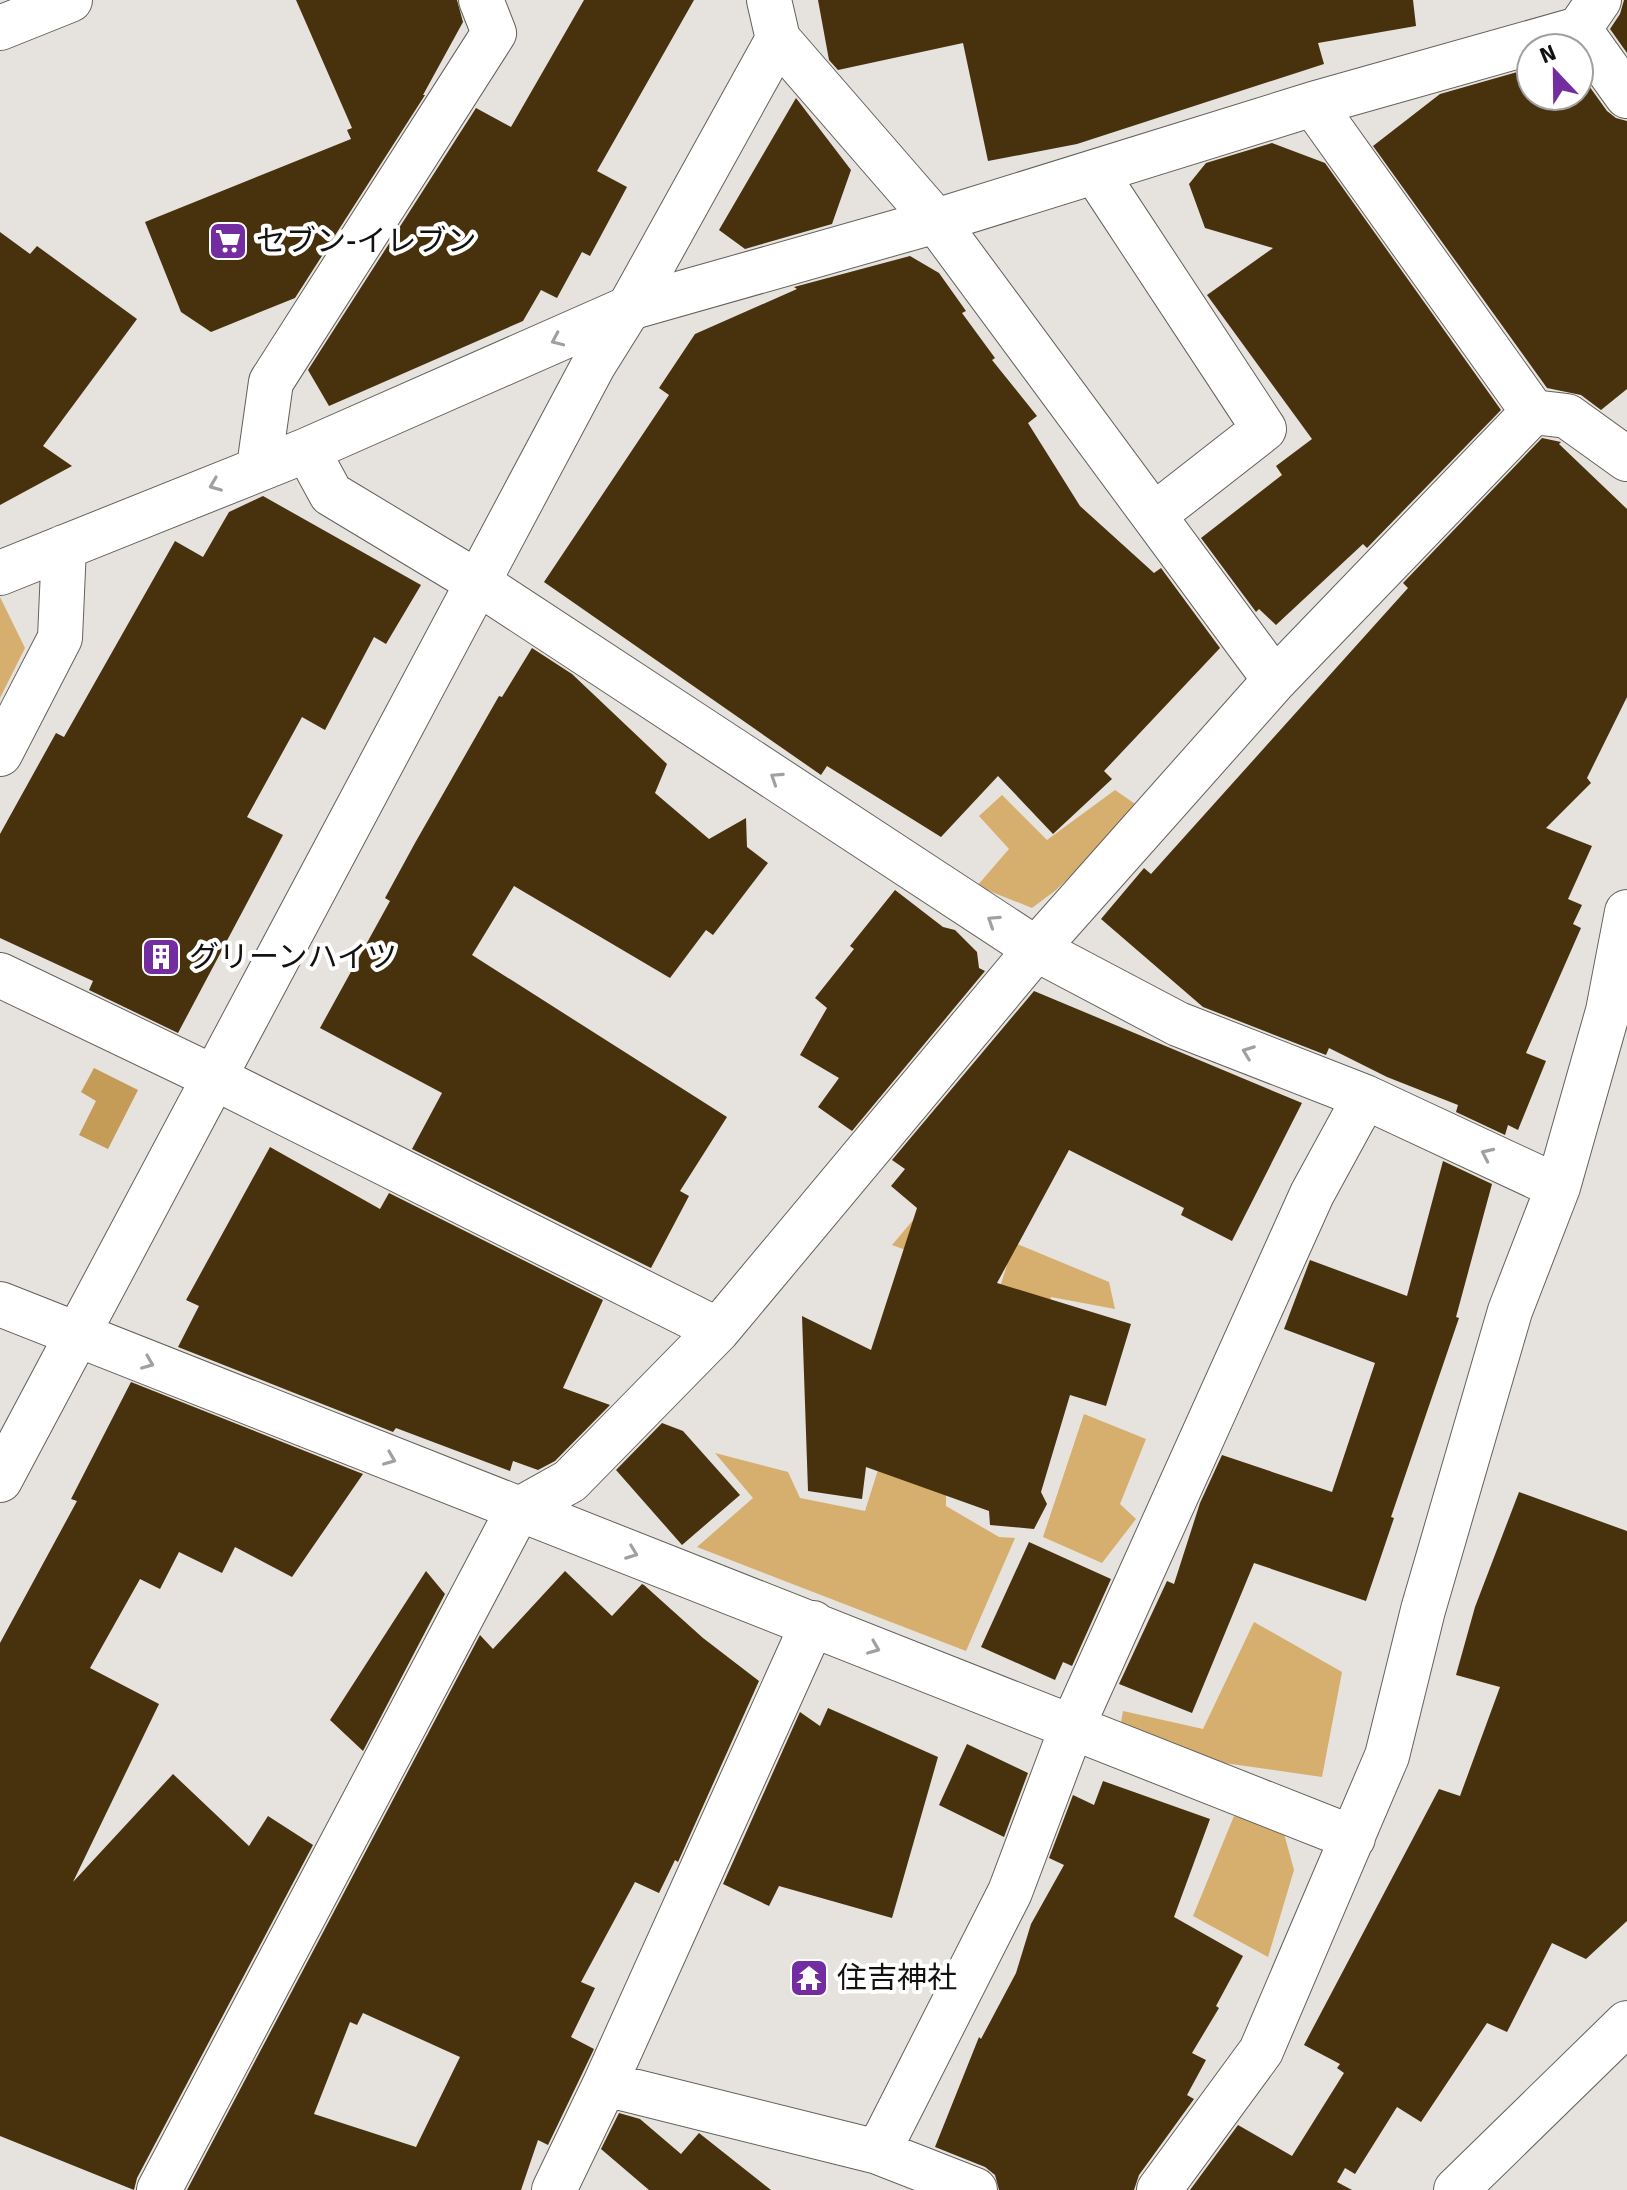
<svg xmlns="http://www.w3.org/2000/svg" width="1627" height="2190" font-family="Signika,'Noto Sans JP',sans-serif">
<style>
.green{fill:#d6ae6d}
.forest{fill:#c59b58}
.building{fill:#47320d;fill-rule:evenodd}
.lines{fill:none;stroke-linecap:round;stroke-linejoin:round}
.street-casing{stroke:#64615c;stroke-width:46}
.secondary-casing{stroke:#64615c;stroke-width:46}
.highway-casing{stroke:#64615c;stroke-width:46}
.street{stroke:#fff;stroke-width:44}
.secondary{stroke:#fff;stroke-width:44}
.highway{stroke:#fff;stroke-width:44}
.oneway{stroke:#a1a09f}
.labels{text-anchor:middle;stroke-width:8;stroke-linejoin:round;paint-order:stroke}
.poi-label{font-size:30px;fill:#131210;stroke:#fff;text-anchor:start}
</style>
<rect width="100%" height="100%" fill="#e6e2dd"/>
<!-- green -->
<path class="green" d="M0,597L25,648L0,698Z
M1115,790L1141,808L1056,890L1032,908L977,886L1009,849L979,816L1002,795L1047,840Z
M925,1206L1109,1282L1115,1309L1051,1297L1046,1315L977,1360L1007,1265L925,1257L892,1245Z
M1084,1414L1146,1439L1120,1504L1136,1519L1102,1563L1043,1537Z
M715,1453L788,1472L800,1498L865,1511L878,1470L946,1482V1506L999,1537L1015,1538L966,1651L697,1547L753,1498Z
M1254,1622L1342,1672L1322,1777L1210,1761L1120,1728L1123,1711L1203,1729Z
M1234,1816L1283,1830L1294,1870L1268,1957L1193,1916Z"/>
<!-- forest -->
<path class="forest" d="M94,1068L138,1090L108,1149L79,1135L96,1101L81,1092Z"/>
<!-- building -->
<path class="building" d="M296,0H457L463,22L423,95H425L295,298L211,332L181,312L145,222L351,139L347,130L352,128Z
M584,0H694L597,171L627,187L590,256L582,252L557,298L541,290L523,321L329,406L308,370L476,108L511,127Z
M818,0H1413L1416,26L1318,43L1324,64L1077,144L988,161L963,43L838,70L829,60Z
M1624,0H1627V53L1610,29L1620,14Z
M1531,68V96H1579V72L1607,111L1616,118L1627,121V389L1601,410L1581,395L1547,388L1373,146L1440,94Z
M796,98L851,170L832,224L745,249L719,230Z
M1272,143L1325,163L1501,410L1367,548L1363,544L1276,625L1259,609L1256,612L1201,538L1282,475L1276,466L1312,439L1207,295L1273,248L1205,228L1189,184L1206,163Z
M0,232L30,254L37,246L137,319L43,446L72,466L0,505Z
M910,256L939,273L966,311L962,313L995,358L992,360L1037,416L1028,423L1080,506L1154,573L1161,568L1220,648L1104,771L1112,779L1053,834L998,776L941,837L827,766L821,775L544,582L669,395L659,388L695,334L797,289L794,287Z
M1542,438L1561,442L1559,444L1627,509V697L1587,778L1591,783L1546,828L1592,846L1568,899L1582,905L1573,924L1581,928L1526,1053L1546,1061L1518,1130L1508,1125L1505,1135L1456,1112L1458,1105L1387,1077L1329,1048L1326,1055L1203,1007L1101,919L1144,868L1151,874L1408,588L1403,583Z
M263,496L421,585L386,644L374,637L325,730L302,717L247,817L283,835L178,1033L89,990L93,981L0,938V834L56,733L64,737L175,541L203,557L229,512Z
M532,648L572,674L667,764L655,793L709,839L746,818L747,847L768,863L713,935L706,930L670,978L514,886L472,955L727,1117L680,1191L689,1196L651,1268L412,1149L442,1093L320,1028L390,901L385,898L415,843L499,696L502,697Z
M895,890L943,927L955,930L977,952L979,968L985,971L852,1131L818,1107L839,1078L800,1055L827,1008L815,998L854,949L850,946Z
M1034,991L1302,1103L1232,1241L1181,1215L1184,1208L1069,1150L997,1283L1131,1324L1106,1406L1070,1395L1041,1492L1047,1504L1034,1529L990,1525L989,1511L866,1467L862,1499L808,1491L802,1316L871,1350L917,1208L891,1186L905,1169L892,1160Z
M270,1147L380,1209L389,1193L603,1300L563,1388L610,1405L555,1461L538,1470L513,1461L510,1471L396,1428L393,1432L178,1347L199,1306L186,1300Z
M1443,1161L1492,1184L1456,1317L1459,1318L1391,1517L1394,1518L1366,1601L1254,1563L1192,1713L1119,1684L1167,1581L1174,1584L1200,1503L1222,1455L1332,1492L1375,1363L1284,1329L1310,1260L1407,1296Z
M131,1382L363,1474L292,1577L235,1547L222,1573L179,1552L160,1589L140,1579L90,1668L159,1704L73,1882L173,1774L249,1846L268,1816L313,1845L137,2178L134,2190L0,2136V1643L77,1501L71,1499Z
M662,1423L683,1431L740,1495L682,1545L616,1470Z
M1519,1492L1627,1531V1921L1586,1959L1552,1943L1507,2032L1487,2023L1421,2122L1397,2107L1355,2174L1345,2168L1337,2182L1352,2190H1190L1238,2125L1292,2156L1344,2073L1337,2068L1340,2064L1304,2045L1439,1789L1460,1796L1500,1687L1456,1675L1475,1607Z
M1029,1542L1111,1579L1072,1666L1063,1662L1055,1680L981,1647Z
M426,1571L445,1594L363,1751L330,1720Z
M565,1571L612,1616L642,1584L644,1585L703,1638L759,1681L678,1862L675,1860L659,1893L635,1882L581,1982L595,1988L571,2037L594,2049L548,2145L538,2140L521,2190H187L480,1635L493,1649ZM363,2013L460,2057L416,2147L314,2114L350,2022L357,2025Z
M828,1708L938,1757L892,1918L779,1886L769,1906L723,1884L800,1712L820,1726Z
M967,1744L1028,1773L1004,1837L939,1805Z
M1103,1781L1210,1819L1174,1917L1243,1956L1216,2006L1219,2008L1192,2053L1206,2060L1187,2095L1194,2099L1139,2175L1134,2190H999L995,2175L985,2167L935,2147L979,2037L981,2039L1016,1973L1031,1924L1064,1865L1049,1858L1073,1795L1094,1805Z
M619,2113L640,2119L681,2154L699,2133L771,2190H649L601,2149Z"/>
<g class="lines">
<!-- street casing -->
<g class="street-casing">
<path id="street" d="M1579,29L1627,96
M778,39L936,221L1275,680
M1313,104L1533,412L1567,416L1627,459
M1095,172L1264,429L1154,515
M307,450L331,494L477,582L1036,949L1178,1024L1365,1097L1558,1187
M259,467L271,382L494,33L481,0
M0,573L307,450L629,308L936,221L1313,104L1579,29L1599,0
M0,754L60,638L64,547
M0,975L215,1078L718,1330
M0,1304L1353,1838
M605,2084L878,2152L975,2190
M878,2152L1010,1892L1072,1727L1312,1194L1365,1097
M159,2190L518,1510L570,1481L718,1330L1036,949L1275,680L1533,412
M554,2190L605,2084L813,1623
M1159,2190L1261,2051L1387,1756L1423,1610L1510,1311L1558,1187L1608,1011L1627,912
M1456,2190L1627,2023"/>
</g>
<!-- secondary casing -->
<g class="secondary-casing">
<path id="secondary" d="M0,1480L594,364L629,308L778,39L769,0"/>
</g>
<!-- highway casing -->
<g class="highway-casing">
<path id="highway" d="M0,28L70,0"/>
</g>
<!-- street -->
<use href="#street" class="street"/>
<!-- secondary -->
<use href="#secondary" class="secondary"/>
<!-- highway -->
<use href="#highway" class="highway"/>
</g>
<!-- one-way arrows -->
<defs><path id="oneway-chevron" d="M-2-3.5L2.5 0L-2 3.5" fill="none" stroke-width="1.6" stroke-linecap="round" stroke-linejoin="round" transform="scale(2)"/></defs>
<g class="oneway">
<use href="#oneway-chevron" transform="translate(557 340) rotate(156)"/>
<use href="#oneway-chevron" transform="translate(215 485) rotate(158)"/>
<use href="#oneway-chevron" transform="translate(776 778) rotate(-147)"/>
<use href="#oneway-chevron" transform="translate(993 921) rotate(-147)"/>
<use href="#oneway-chevron" transform="translate(1248 1052) rotate(-159)"/>
<use href="#oneway-chevron" transform="translate(1487 1154) rotate(-155)"/>
<use href="#oneway-chevron" transform="translate(148 1363) rotate(22)"/>
<use href="#oneway-chevron" transform="translate(390 1459) rotate(22)"/>
<use href="#oneway-chevron" transform="translate(632 1553) rotate(21)"/>
<use href="#oneway-chevron" transform="translate(874 1648) rotate(22)"/>
</g>
<!-- icons -->
<defs>
<g id="supermarket-square" transform="scale(2)"><rect x="-9" y="-9" width="18" height="18" rx="4" fill="#732da1" stroke="#fff"/><path d="M-6-5.5h2.5l.6 2H6L4.5 2H-2.5L-4.4-4H-6ZM-1.5 3.2a1.3 1.3 0 1 0 .1 0ZM3 3.2a1.3 1.3 0 1 0 .1 0Z" fill="#fff"/></g>
<g id="building-square" transform="scale(2)"><rect x="-9" y="-9" width="18" height="18" rx="4" fill="#732da1" stroke="#fff"/><path d="M-4-6H4V6H1V3H-1V6H-4ZM-2.5-4.3h1.7v1.8h-1.7ZM.8-4.3h1.7v1.8H.8ZM-2.5-1h1.7V.8h-1.7ZM.8-1h1.7V.8H.8Z" fill="#fff"/></g>
<g id="temple-square" transform="scale(2)"><rect x="-9" y="-9" width="18" height="18" rx="4" fill="#732da1" stroke="#fff"/><path d="M0-6L5-2H3V0L6.5 2.5H4V6H1.5V3h-3V6H-4V2.5H-6.5L-3 0V-2H-5Z" fill="#fff"/></g>
</defs>
<g fill-rule="evenodd">
<use href="#supermarket-square" x="228" y="241"/>
<use href="#building-square" x="161" y="957"/>
<use href="#temple-square" x="809" y="1978"/>
</g>
<g class="labels">
<!-- poi labels -->
<g class="poi-label">
<text x="256" y="251">セブン-イレブン</text>
<text x="189" y="967">グリーンハイツ</text>
<text x="837" y="1988">住吉神社</text>
</g>
</g>
<!-- north arrow -->
<g transform="translate(1555 72) rotate(338)"><circle r="38" fill="#ffffff" stroke="#a1a09f" stroke-width="2"/>
<path d="M0-6L14 30L0 20L-14 30Z" fill="#732da1"/>
<text y="-12" font-size="22" font-weight="bold" text-anchor="middle" fill="#131210">N</text>
</g>
</svg>
